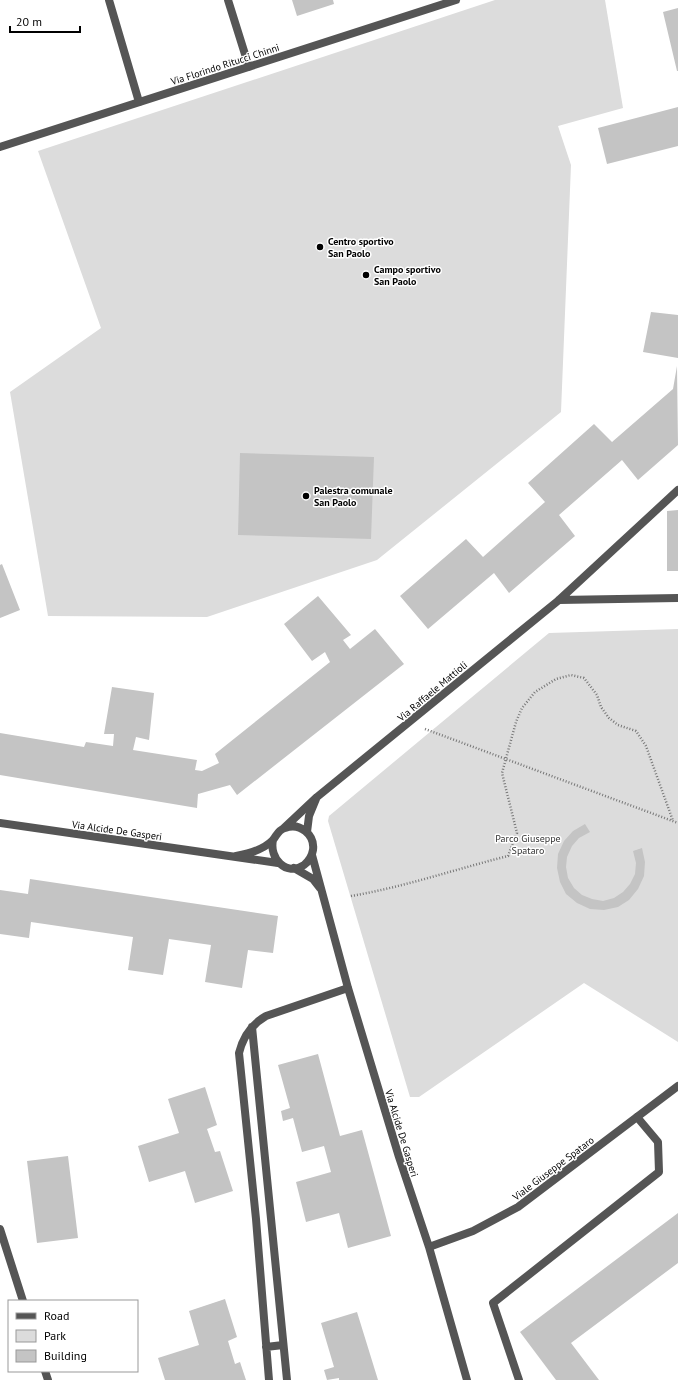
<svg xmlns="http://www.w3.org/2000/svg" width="678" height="1380" font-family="'PT Sans',sans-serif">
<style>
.green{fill:#dcdcdc}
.building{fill:#c4c4c4}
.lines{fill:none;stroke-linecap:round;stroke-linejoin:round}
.path{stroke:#777;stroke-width:2.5;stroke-dasharray:1 2;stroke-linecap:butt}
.lane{stroke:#555;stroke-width:8}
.street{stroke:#555;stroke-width:8}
.poi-dot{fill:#000;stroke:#fff;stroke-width:1.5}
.labels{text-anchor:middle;stroke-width:3;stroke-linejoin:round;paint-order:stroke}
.street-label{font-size:10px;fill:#000;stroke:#fff}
.poi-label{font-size:10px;font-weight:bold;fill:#000;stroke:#fff;text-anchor:start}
.park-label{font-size:10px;fill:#333;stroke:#fff}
</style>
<rect width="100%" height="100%" fill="#fff"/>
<!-- green -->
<path class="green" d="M495,0H605L623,108L558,126L571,165L561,412L377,560L207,617L48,616L10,392L101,328L38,151Z
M678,629V1042L584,983L419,1097H410L328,821L329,816L549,633Z"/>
<!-- building -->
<path class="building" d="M292,0H333L334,4L297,16Z
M678,8V71H677L663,12Z
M678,107V146L607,164L598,128Z
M651,312L678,315V358L643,352Z
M677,366L678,445L638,480L622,460L559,515L575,536L509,593L494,573L428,629L400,596L466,539L483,557L545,502L528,483L594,424L612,442L673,389Z
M240,453L374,457L371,539L238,535Z
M678,510V571H667V511Z
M2,564L20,610L0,618V565Z
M318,596L351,635L343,640L350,649L375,629L404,664L237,795L230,785L198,794L197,808L0,775V733L84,747L86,742L113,746L114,734H104L112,687L154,693L149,740L136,737L133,750L197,760L195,770L202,771L219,763L215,754L330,662L325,652L312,661L284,624Z
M585,824L590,832L579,838L572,846L567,857L566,867L568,878L574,888L582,895L592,899L603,901L614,898L623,892L630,884L635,874L636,863L633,851L642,848L645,862L644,876L638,889L629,900L618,907L604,910L590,909L577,903L566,894L560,882L557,868L558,854L564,841L573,831Z
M30,879L278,916L273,953L248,950L242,988L205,982L211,945L169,939L163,975L128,970L133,937L31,922L29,938L0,934V890L28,894Z
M318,1054L340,1136L362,1130L391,1236L348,1248L339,1213L306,1222L296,1182L331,1172L324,1146L302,1152L293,1118L283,1121L281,1111L290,1108L278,1065Z
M205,1087L217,1125L207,1129L215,1152L220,1151L233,1191L195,1203L185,1171L149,1182L138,1146L179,1133L168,1099Z
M68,1156L78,1238L37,1243L27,1161Z
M678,1213V1263L571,1343L599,1380H556L520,1332Z
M225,1299L237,1337L228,1341L235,1364L240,1362L246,1380H165L158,1358L199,1345L189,1311Z
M357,1312L378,1380H339V1378L327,1380L324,1370L334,1367L321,1323Z"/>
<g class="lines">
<!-- path -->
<path class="path" d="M425,729L678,823
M351,896C404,887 456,869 508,856L517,833L502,773L516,722L522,708L535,692L556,679L571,675L584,678L597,695L601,707L609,718L618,725L636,731L646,746L673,821"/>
<!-- lane -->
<path class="lane" d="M109,0L139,102
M519,1380L493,1303L659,1172L658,1142L637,1117"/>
<!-- street -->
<path class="street" d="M228,0L249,67
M0,147L456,0
M559,600L678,598
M0,823L278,863
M284,828L317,797L559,600L678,490
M307,832L309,816L316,799
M312,855L348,988L399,1157L429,1247L467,1380
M236,856C248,854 264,849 273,840C277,835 278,830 285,828C300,822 315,835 313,850C312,856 309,861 304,865C286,877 269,858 273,840
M294,868L313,879L320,888
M252,1027L287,1380
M0,1229L23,1301
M429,1247L473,1231L518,1207L678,1086
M266,1347L283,1345
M45,1371L48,1380
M269,1380L256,1219L239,1053C243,1037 252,1024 266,1016L348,988"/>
</g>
<!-- markers -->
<g class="poi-dot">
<circle cx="320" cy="247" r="4"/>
<circle cx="366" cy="275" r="4"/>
<circle cx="306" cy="496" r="4"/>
</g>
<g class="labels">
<!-- street labels -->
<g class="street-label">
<text transform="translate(225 64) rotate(-18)" y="4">Via Florindo Ritucci Chinni</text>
<text transform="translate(432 691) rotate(-40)" y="4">Via Raffaele Mattioli</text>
<text transform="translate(117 830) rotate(8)" y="4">Via Alcide De Gasperi</text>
<text transform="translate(402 1133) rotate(73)" y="4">Via Alcide De Gasperi</text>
<text transform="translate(553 1168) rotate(-37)" y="4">Viale Giuseppe Spataro</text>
</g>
<!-- poi labels -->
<g class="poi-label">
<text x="328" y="245">Centro sportivo<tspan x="328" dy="12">San Paolo</tspan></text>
<text x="374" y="273">Campo sportivo<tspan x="374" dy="12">San Paolo</tspan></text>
<text x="314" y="494">Palestra comunale<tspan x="314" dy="12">San Paolo</tspan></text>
</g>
<!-- park labels -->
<g class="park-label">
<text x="528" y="842">Parco Giuseppe<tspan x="528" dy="12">Spataro</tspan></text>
</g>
</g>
<!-- legend -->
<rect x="8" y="1300" width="130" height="72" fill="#ffffff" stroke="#999999"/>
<rect x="16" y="1313" width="20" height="6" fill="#555555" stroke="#999999"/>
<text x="44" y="1320" font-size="12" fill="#000000">Road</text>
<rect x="16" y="1330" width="20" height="12" fill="#dcdcdc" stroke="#999999"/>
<text x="44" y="1340" font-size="12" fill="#000000">Park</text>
<rect x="16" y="1350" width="20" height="12" fill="#c4c4c4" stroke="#999999"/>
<text x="44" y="1360" font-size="12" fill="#000000">Building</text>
<!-- scale -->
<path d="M10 26v6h70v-6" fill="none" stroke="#000000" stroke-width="2"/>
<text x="16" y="26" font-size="12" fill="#000000" stroke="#ffffff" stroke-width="3" paint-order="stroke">20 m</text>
</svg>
